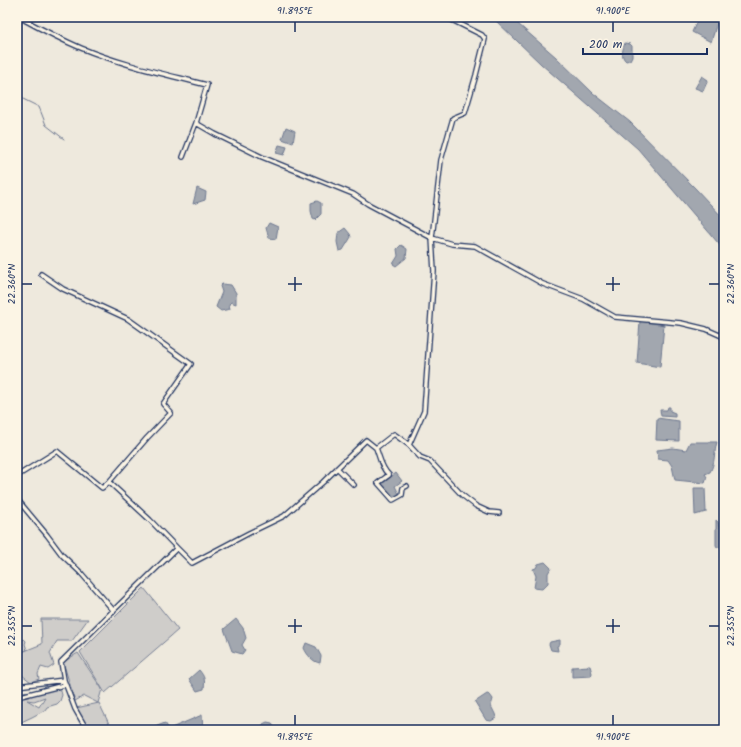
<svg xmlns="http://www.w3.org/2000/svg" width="741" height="747" font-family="Kalam,sans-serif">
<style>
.green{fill:#cfcdca;stroke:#757e94;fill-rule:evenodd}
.water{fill:#a2a7af;stroke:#6c778f}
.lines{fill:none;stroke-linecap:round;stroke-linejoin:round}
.stream{stroke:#6c778f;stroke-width:1}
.street-casing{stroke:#1b2f5e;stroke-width:6}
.street{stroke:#fcf5e5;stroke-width:3.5}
.ticks{fill:none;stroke:#1b2f5e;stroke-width:1.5}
.neatline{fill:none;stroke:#1b2f5e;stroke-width:1.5}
.ticks-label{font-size:10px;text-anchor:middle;fill:#1b2f5e}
</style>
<rect width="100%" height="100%" fill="#eee9dd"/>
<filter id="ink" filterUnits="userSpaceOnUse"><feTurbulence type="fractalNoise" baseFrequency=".025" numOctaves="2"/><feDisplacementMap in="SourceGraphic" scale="8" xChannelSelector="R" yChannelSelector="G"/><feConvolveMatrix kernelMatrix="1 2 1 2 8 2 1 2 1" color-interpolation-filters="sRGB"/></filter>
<g filter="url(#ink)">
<!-- green -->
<path class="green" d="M144,588L178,630L105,693L80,652Z
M41,619H88L72,641H57L50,653L54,665L48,669L41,667L38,674L39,679L31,682L22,675H17V654L27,650L18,653L17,645L24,639L26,641L25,644L27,650L42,644Z
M78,653L102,689L98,703L84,696L75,701L63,662Z
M47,684H59L62,695L60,701L57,704L47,707L45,710L32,717L17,724V692L38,691L42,689ZM45,697L39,707L27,700L34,701Z
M99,703L112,730H88L76,708Z"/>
<!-- water -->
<path class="water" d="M492,17H510L556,57L593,93L630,122L695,188L724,219V250L638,149L541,64Z
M699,17H719L711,42L692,32Z
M625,43L630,44L632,46V56L630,60L626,61C620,56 623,49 625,43Z
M702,76L708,80L703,91L695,88Z
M286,127L295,131L293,143L282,139Z
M279,145L287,147L284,155L276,153Z
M197,188L206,192L205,200L193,204Z
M317,201L321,203V214L315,220L313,219L311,211V203Z
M269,223L278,227L276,239L269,238L266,228Z
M345,228L350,234L351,237L343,250L339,251L337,242L338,233Z
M401,245L407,249L406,258L396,266L393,264L398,256L397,249Z
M222,284L231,285L236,293V304L231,302L229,304L230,309L221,311L216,307L222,292L220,286Z
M640,321L664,325L660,367L637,363Z
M668,407H670V411L675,413V417L661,416L660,410H667Z
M657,418L679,421V441L656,440Z
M690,442H717C714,452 715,464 710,472L705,474L707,477L705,483L675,480L672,466L668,460L658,459L657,450L673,448L686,450Z
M396,473L402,481L395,486L399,494L393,498L382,484Z
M694,488H705L706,512L695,515Z
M716,520L718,522L719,527L722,526L724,534L723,548L717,547L716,545Z
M545,562L551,568L548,573V583L542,589L534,588L536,576L533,569L536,568L538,564Z
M236,619L243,628L246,638L242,645L245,650L242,654L232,651L224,629Z
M560,640V644L557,646L558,651L551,650L549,644L550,642Z
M306,643L316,647L321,656L320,663C313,662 307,655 304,648Z
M590,666L592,673L591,676L572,677V667Z
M199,670C205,677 205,680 204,689L197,691L189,679Z
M487,694L490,695L493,699L491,706L495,714L496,718L491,721L486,720L475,702Z
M202,715L203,730H147L165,723L169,729Z
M267,722L272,723L275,730H263V724Z"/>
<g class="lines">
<!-- stream -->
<path class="stream" d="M17,96L39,107L46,125L64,139"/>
<!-- street casing -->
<g class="street-casing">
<path id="street" d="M444,17L452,20L482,35L485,39L476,75L465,113L453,118L441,160L432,238L452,244L475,246L543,284L583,299L615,317L681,323L706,329L724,337
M183,157L196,123
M41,274L63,289L128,319L191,364L163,404L171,413L147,438L109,482L150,520L177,548
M409,445L420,457L430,461L462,495L476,506L489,512L499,513
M376,448C380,458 381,468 389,475L378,483L393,500L402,495L403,488L407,486
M337,468L354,485
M17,476L57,451L102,488L109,482
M17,499L47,535L62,555L81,573L114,611
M64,680L75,709L87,730
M17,686L64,680L61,662L177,548L192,563L249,533L284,516L323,482L366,440L376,448L394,434L409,445L424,411L434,271L432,238L368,204L353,194L262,157L215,134L196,123L207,85C165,74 122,65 81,48C60,39 39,28 19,17
M17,697L64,685V681"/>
</g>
<!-- street -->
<use href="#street" class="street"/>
</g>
</g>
<!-- ticks -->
<path class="ticks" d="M295,22V32M613,22V32M295,277V291M613,277V291M22,284H32M288,284H302M606,284H620M709,284H719M295,619V633M613,619V633M22,626H32M288,626H302M606,626H620M709,626H719M295,715V725M613,715V725"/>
<!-- margin -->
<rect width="741" height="747" fill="none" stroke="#fcf5e5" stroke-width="44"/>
<!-- scale -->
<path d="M583 48v6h124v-6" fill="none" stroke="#1b2f5e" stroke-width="2"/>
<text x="589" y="48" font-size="12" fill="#1b2f5e" stroke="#fcf5e5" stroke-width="3" paint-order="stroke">200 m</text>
<rect x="22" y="22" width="697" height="703" class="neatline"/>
<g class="ticks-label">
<text x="295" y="14">91.895°E</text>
<text x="613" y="14">91.900°E</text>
<text transform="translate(11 284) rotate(-90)" y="4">22.360°N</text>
<text transform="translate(730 284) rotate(-90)" y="4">22.360°N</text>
<text transform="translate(11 626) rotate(-90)" y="4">22.355°N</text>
<text transform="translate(730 626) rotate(-90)" y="4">22.355°N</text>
<text x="295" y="740">91.895°E</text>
<text x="613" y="740">91.900°E</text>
</g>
</svg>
